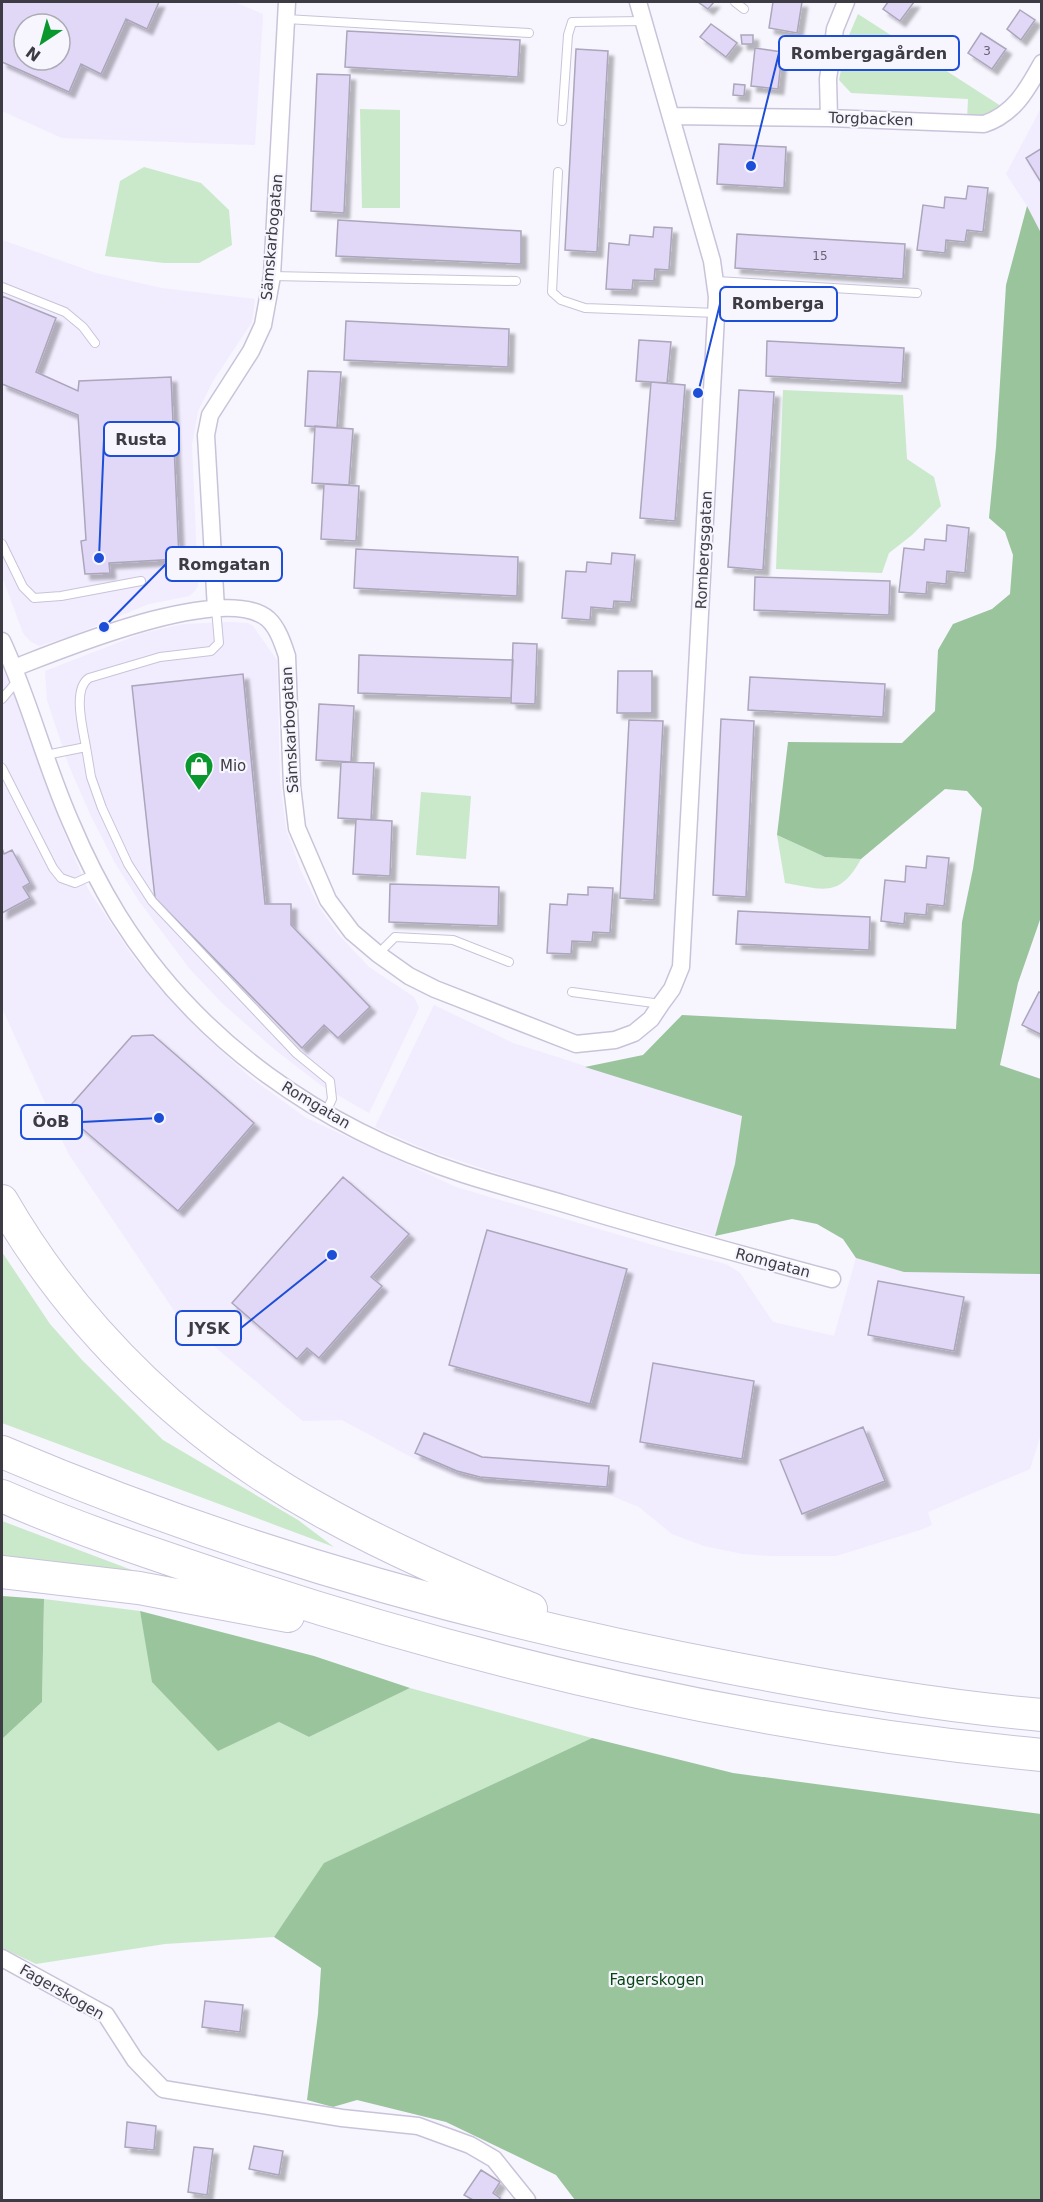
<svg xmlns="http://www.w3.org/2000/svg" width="1043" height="2202" font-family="'DejaVu Sans',sans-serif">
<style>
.built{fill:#f1ecfe;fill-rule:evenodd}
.green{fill:#cae9ca}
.forest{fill:#9ac49b}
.building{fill:#e1d8f7;stroke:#aca6bb;stroke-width:1.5;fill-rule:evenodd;filter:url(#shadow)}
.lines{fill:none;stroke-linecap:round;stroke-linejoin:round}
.service-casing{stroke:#c9c3d9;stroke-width:10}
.minor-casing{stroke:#c9c3d9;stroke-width:19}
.motorway-casing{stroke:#c9c3d9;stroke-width:34}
.service{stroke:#fff;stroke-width:8}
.minor{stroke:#fff;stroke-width:16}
.motorway{stroke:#fff;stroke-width:32}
.labels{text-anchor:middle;stroke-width:4.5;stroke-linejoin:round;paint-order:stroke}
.number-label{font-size:12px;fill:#666270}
.street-label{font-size:15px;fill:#3d3b43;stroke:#f7f5fe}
.poi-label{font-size:15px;fill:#3d3b43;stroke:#f7f5fe;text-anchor:start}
.park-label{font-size:15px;fill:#054612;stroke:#f7f5fe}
.leader{fill:none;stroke:#1d4ed8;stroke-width:2}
.callout-dot{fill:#1d4ed8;stroke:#f7f5fe;stroke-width:2}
.callout{fill:#f7f5fe;stroke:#1d4ed8;stroke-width:2}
.callout-label{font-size:16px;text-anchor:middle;font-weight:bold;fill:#3d3b43}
</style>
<defs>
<filter id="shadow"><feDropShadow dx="5.5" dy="5.5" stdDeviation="1.5" flood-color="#0004"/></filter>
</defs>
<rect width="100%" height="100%" fill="#f7f5fe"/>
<!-- built -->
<path class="built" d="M2,2H234L263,14L255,145L62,138L2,111ZM24,24H60V60H24Z
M1041,108V235L1027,206L1006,174Z
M2,240L96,273L161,288L255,299L252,322L213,381L198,411L192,445L198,586L194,592L189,596L149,604L71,636L39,646L30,641L23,633L2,576Z
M229,622L248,623L253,626L277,660L280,781L286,829L300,869L319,907L338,934L369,967L414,997L419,1008L369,1113L322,1086L274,1049L222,1003L189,968L139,901L115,863L90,814L69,766L47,700L45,671L143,633L184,624Z
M2,667L19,705L62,828L88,889L133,957L162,991L197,1029L250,1077L306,1118L456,1187L670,1250L726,1264L740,1273L773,1322L834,1336L856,1258L904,1272L1041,1274V1434L1030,1469L928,1512L932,1525L923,1529L836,1556H773L743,1554L704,1546L672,1534L639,1507L607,1494L480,1482L454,1477L413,1458L342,1420L303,1421L177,1315L68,1153L2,1008Z
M434,1005L513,1043L742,1116L735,1164L715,1236L557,1193L427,1150L375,1127Z"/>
<!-- green -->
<path class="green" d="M858,14L1004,108L994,115L967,120L968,99L851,93L839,80L847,40Z
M360,109L400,110V208H362Z
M144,167L201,183L229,210L232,245L199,263H164L105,256L120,181Z
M783,390L903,395L907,459L934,477L941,506L912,535L889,553L882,573L776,569Z
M421,792L471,796L466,859L416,855Z
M777,835L825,857L861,859C839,899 823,889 785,883Z
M2,1252L50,1324L82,1360L163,1440L298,1520L334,1547L2,1423Z
M2,1521L153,1578L34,1559L2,1556Z
M44,1599L140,1611L153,1682L218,1750L279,1722L309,1737L410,1688L592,1738L325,1863L274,1937L165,1944L36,1964L2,1948V1739L42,1702Z"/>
<!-- forest -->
<path class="forest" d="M1027,206L1042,235V914L1018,983L1000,1065L1041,1079V1274L904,1272L856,1258L843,1239L817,1224L792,1219L715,1236L735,1164L742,1116L585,1067L643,1055L682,1015L956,1029L962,922L973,869L982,808L967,791L945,789L861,859L825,857L777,835L788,742L902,743L935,711L938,650L953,624L992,609L1010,594L1013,555L1005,532L989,518L996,447L1006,285Z
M2,1596L44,1599L42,1702L2,1739Z
M140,1611L314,1656L410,1688L309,1737L279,1722L218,1751L152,1682Z
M592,1738L733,1773L1041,1814V2200H575L556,2175L446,2122L357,2100L333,2107L307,2100L318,2014L321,1968L274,1937L324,1863Z"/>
<!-- building -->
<path class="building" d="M2,2H159L147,29L126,19L101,74L81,64L69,92L2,62ZM24,24H60V60H24Z
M698,2H714L708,9Z
M773,2H802L797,33L769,28Z
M888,2H914L900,21L883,9Z
M1020,10L1035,20L1021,40L1007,29Z
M711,24L737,43L726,57L700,37Z
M347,31L520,40L518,77L345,67Z
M981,33L1006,49L992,69L968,53Z
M741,35H753V44H742Z
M755,48L782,52L778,89L751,86Z
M576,49L608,51L597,252L565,250Z
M317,74L350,75L344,213L311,211Z
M734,84L745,85L744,96L733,95Z
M719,144L786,147L784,188L717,184Z
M1042,148V184L1026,158Z
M968,186L988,188L983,232L967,230L965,242L946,240L945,253L917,250L923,205L944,208L945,197L966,199Z
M338,220L521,231V264L336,256Z
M654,227L672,228L669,270L655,269L654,281L633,280L632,290L606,289L609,243L629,245L630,235L653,237Z
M737,234L905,244L903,279L735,268Z
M2,296L56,318L36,372L78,391L79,381L171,377L179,559L109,563L110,573L85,574L81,541L86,540L78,415L2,384Z
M346,321L509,329L508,367L344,360Z
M639,340L671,342L667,383L636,381Z
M767,341L904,348L902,383L766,376Z
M308,371L341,372L337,428L305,426Z
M651,382L685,385L675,521L640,518Z
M739,390L774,392L763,570L728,567Z
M315,426L353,429L349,485L312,483Z
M324,484L359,486L356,541L321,539Z
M947,525L969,528L965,573L947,571L946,584L927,582L926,594L899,592L904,548L924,550L925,539L946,541Z
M356,549L518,557L517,596L354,588Z
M612,553L635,555L631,602L614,601L613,609L591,607L590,620L562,618L566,571L586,572L587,562L611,564Z
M755,577L890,581L889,615L754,610Z
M513,643L537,644L535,704L511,703Z
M359,655L513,660L511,698L358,693Z
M618,671H652V713H617Z
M243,674L265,904H291V925L370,1007L338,1038L324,1025L302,1048L155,898L132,686Z
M750,677L885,684L883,717L748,710Z
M319,704L354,706L351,762L316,760Z
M721,719L754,721L746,897L713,895Z
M629,720L663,721L654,900L620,898Z
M341,762L374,763L371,820L338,818Z
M356,819L392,821L390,876L353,874Z
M2,848L4,854L12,850L30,883L23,887L30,898L2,913Z
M927,856L949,858L944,906L927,904L926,915L905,913L904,924L881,921L885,880L905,882L906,866L926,868Z
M390,884L499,887L498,926L389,922Z
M588,887L613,888L610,933L593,932L592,942L572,941L571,954L547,953L550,904L567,905L568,894L588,895Z
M738,911L870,917L869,950L736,944Z
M1039,992L1042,993V1035L1022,1025Z
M153,1035L254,1123L178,1211L64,1113L132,1036Z
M343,1177L409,1234L371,1277L382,1286L319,1358L307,1348L297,1359L232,1303Z
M487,1230L627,1269L590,1404L449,1365Z
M878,1281L964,1297L954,1351L868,1335Z
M653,1363L754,1381L742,1459L640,1442Z
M863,1427L885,1481L802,1514L780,1460Z
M424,1433L482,1457L609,1466L607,1487L480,1477L457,1471L415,1453Z
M205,2001L243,2005L240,2032L202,2027Z
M127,2122L156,2126L154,2150L125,2147Z
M254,2146L283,2151L279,2175L249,2169Z
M194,2147L213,2149L207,2195L188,2192Z
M481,2170L500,2182L493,2193L500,2198L499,2200H473L464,2195Z"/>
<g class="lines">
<!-- service casing -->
<g class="service-casing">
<path id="service" d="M735,2L744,9
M286,19L529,33
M562,121L568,35L572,22L643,21
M558,172L552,292L561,300L585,308L717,313
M272,276L516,281
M716,281L917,293
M2,287L65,312L83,327L95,343
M2,544L23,587L34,598L61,596L141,581
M2,699L18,680
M86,747L91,777L102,808L128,864L152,901L297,1054L330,1081L332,1099L325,1114
M46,755L86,747C83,729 72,689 89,678L160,657L211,651L219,643L216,609
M2,768L53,868L61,878L75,883L95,874
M378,954L395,937L453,940L509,962
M572,992L661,1004"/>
</g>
<!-- minor casing -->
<g class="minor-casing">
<path id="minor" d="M672,116L829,118L984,124C1014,114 1027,90 1042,63
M829,118L828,79L835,29L846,2
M216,609L206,435L210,415L251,351L263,325L272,276L287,2
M2,641C30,701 45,765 72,825C85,856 101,887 118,915C197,1042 322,1128 463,1174C497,1185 531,1194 565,1204C654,1231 743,1255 832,1279
M14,668C63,649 224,582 268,619C278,628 283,644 287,656L292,786L297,828L328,900L352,932L378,954L409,976L435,989L576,1044L615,1040L634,1033L651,1019L661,1004L672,989L681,967L717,297L712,261L638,2
M2,1958L106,2015L135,2060L163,2089L342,2118L418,2126L470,2145L494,2159L527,2200"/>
</g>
<!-- motorway casing -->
<g class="motorway-casing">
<path id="motorway" d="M2,1201C78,1333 195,1443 329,1515C394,1551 463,1580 531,1609
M2,1452C237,1552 486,1622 737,1669C837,1688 939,1706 1042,1715
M2,1496C79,1530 160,1556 240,1583C500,1669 769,1729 1042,1755
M2,1572L139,1588L288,1616"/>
</g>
<!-- service -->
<use href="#service" class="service"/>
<!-- minor -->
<use href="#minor" class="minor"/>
<!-- motorway -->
<use href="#motorway" class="motorway"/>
</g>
<!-- icons -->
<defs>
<g id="shop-pin" transform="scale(1.5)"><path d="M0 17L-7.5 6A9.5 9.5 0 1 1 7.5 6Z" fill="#09972e" stroke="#f7f5fe"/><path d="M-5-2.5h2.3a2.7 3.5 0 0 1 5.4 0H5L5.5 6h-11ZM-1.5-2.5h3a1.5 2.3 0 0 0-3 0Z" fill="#fff"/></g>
</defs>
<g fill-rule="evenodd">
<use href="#shop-pin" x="199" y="766"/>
</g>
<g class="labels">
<!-- number labels -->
<g class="number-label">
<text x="987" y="55">3</text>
<text x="820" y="260">15</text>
</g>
<!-- street labels -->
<g class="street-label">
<text transform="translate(871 119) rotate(2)" y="5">Torgbacken</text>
<text transform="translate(272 237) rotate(-85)" y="5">Sämskarbogatan</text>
<text transform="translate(704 550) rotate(-87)" y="5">Rombergsgatan</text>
<text transform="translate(290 730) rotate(-93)" y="5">Sämskarbogatan</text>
<text transform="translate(316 1105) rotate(31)" y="5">Romgatan</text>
<text transform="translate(773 1263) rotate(15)" y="5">Romgatan</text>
<text transform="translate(62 1992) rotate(30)" y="5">Fagerskogen</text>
</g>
<!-- poi labels -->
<g class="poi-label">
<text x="220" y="771">Mio</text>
</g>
<!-- park labels -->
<g class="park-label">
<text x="657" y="1985">Fagerskogen</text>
</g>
</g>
<!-- callouts -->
<path class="leader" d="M751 166L779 53M698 393L720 304M99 558L104 439M104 627L166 564M159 1118L82 1122M332 1255L241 1328"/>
<g class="callout-dot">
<circle cx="751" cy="166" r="6"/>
<circle cx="698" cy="393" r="6"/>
<circle cx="99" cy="558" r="6"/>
<circle cx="104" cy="627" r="6"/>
<circle cx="159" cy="1118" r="6"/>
<circle cx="332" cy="1255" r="6"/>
</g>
<g class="callout">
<rect x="779" y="36" width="180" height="34" rx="6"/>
<rect x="720" y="287" width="117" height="34" rx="6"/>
<rect x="104" y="422" width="75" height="34" rx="6"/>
<rect x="166" y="547" width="116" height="34" rx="6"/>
<rect x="21" y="1105" width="61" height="34" rx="6"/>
<rect x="176" y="1311" width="65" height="34" rx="6"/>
</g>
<g class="callout-label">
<text x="869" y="59">Rombergagården</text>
<text x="778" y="309">Romberga</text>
<text x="141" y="445">Rusta</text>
<text x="224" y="570">Romgatan</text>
<text x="51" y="1127">ÖoB</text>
<text x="209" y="1334">JYSK</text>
</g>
<!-- border -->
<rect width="1043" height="2202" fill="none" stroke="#3d3b43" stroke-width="6"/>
<!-- north arrow -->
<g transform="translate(42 42) rotate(216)"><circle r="28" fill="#f7f5fe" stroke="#adabb3" stroke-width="1.5"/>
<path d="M0-4.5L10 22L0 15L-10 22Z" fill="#09972e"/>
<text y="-9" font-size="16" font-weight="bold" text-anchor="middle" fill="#3d3b43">N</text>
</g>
</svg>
